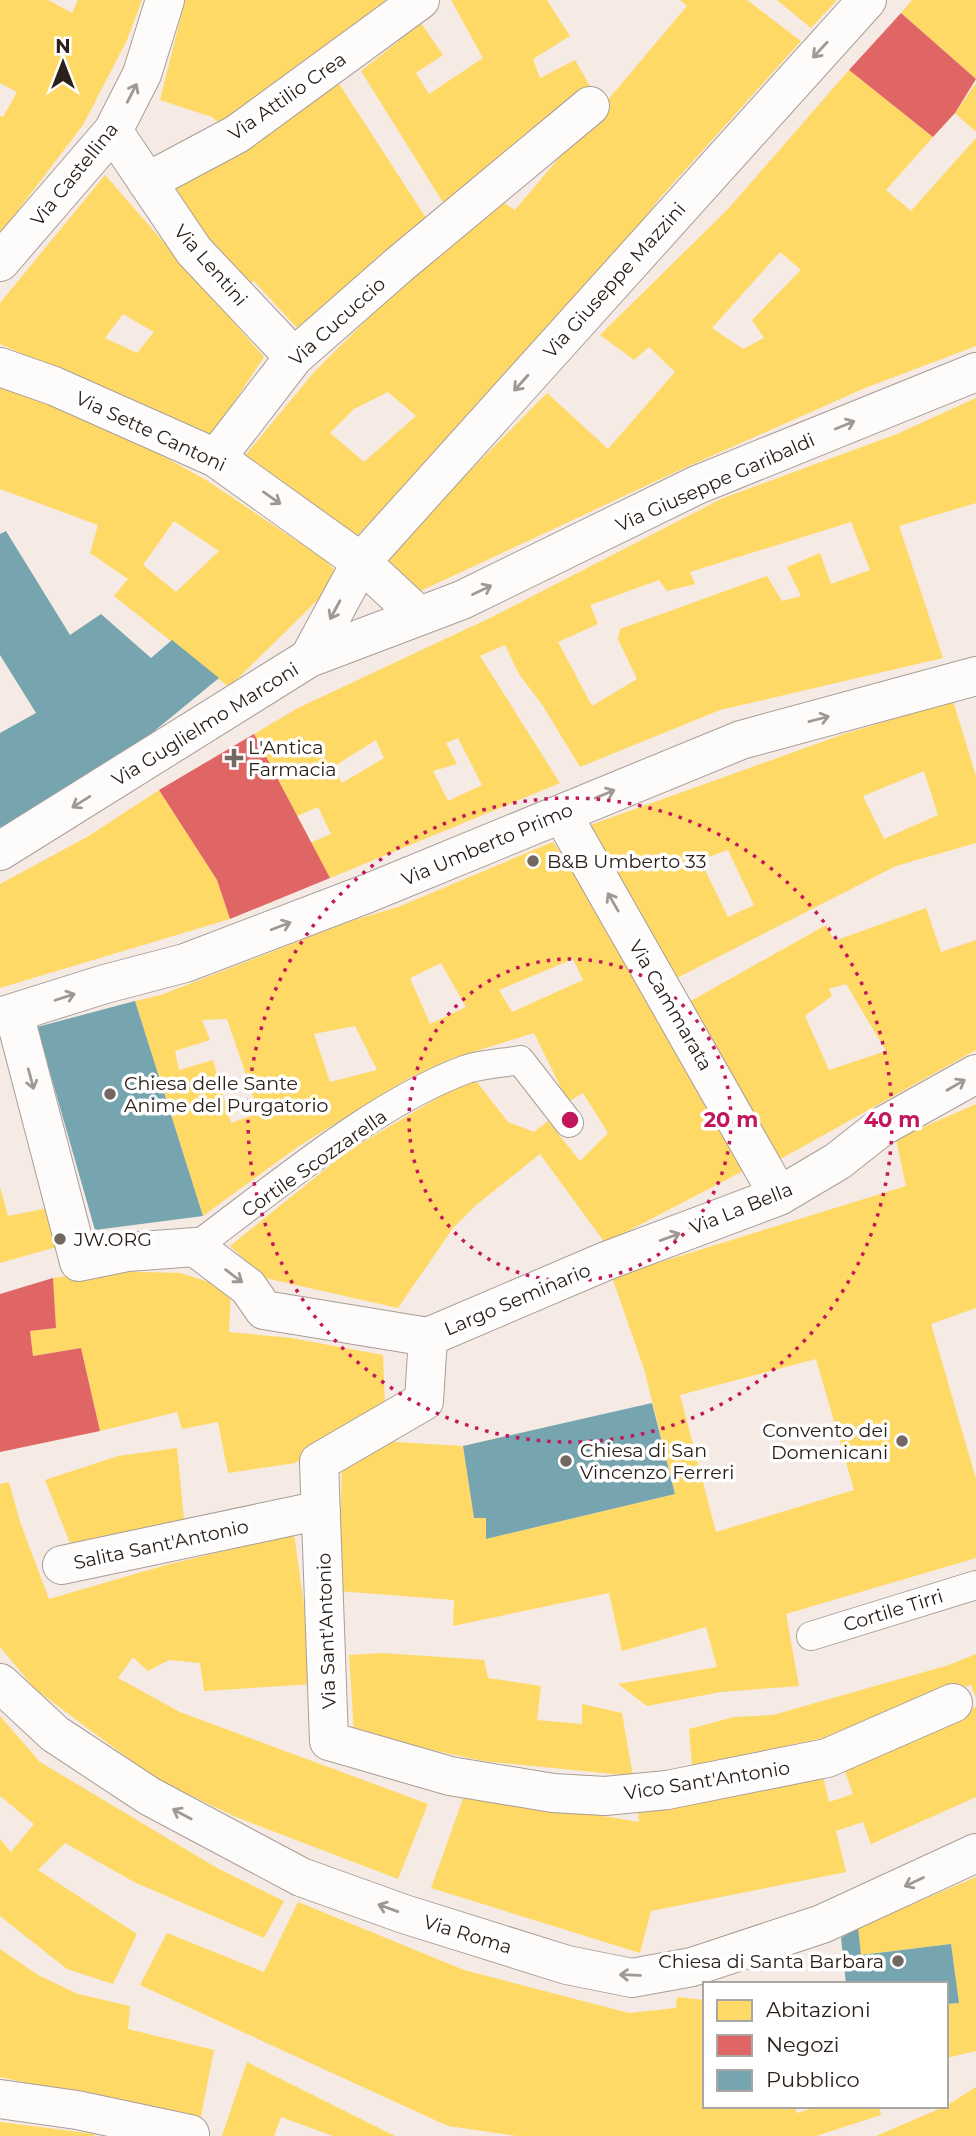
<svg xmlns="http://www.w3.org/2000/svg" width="976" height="2136" font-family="Montserrat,sans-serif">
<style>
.homes{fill:#ffd966;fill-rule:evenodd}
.shops{fill:#e06666}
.public{fill:#76a5af}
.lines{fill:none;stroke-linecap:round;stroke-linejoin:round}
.service-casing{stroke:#a89e98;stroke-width:30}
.minor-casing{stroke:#a89e98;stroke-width:40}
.service{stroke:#fefcfb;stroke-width:28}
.minor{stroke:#fefcfb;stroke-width:38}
.oneway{stroke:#9f9996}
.ring{fill:none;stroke:#c2185b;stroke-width:3.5;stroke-dasharray:3.5 7}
.poi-dot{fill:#726761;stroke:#fff;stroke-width:2.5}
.labels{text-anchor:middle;stroke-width:7;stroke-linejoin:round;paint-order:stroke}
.street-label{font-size:19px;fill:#2b201a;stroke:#fff}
.poi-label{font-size:19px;fill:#2b201a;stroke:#fff;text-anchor:start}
.centre{fill:#c2185b;stroke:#fff;stroke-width:3.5}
.ring-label{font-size:21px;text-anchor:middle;font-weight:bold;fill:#c2185b;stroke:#fff;stroke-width:7;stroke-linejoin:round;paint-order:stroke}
</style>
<rect width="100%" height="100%" fill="#f5eae4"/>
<!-- homes -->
<path class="homes" d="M0,0H48L72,13L78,0H142L127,40L83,125L0,234V116L3,117L17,92L0,83Z
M185,0H386L224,127L212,117L160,100Z
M451,0H547L570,36L533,59L540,78L575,60L590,86L444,204L361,71L421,23L443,55L416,73L429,94L483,58Z
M680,0H747L801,41L659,199L619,252L502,383L357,536L243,458L315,371L416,271L504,203L515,210L687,6ZM388,392L416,416L364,462L330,433L354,409Z
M777,0H837L811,28Z
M912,0H976V79L901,13Z
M849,70L933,137L886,190L911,211L976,138V346L865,388L680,470L414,594L382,560L547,393L608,449L675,372L649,347L634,360L600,335L728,209ZM780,252L801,270L752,320L764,338L743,349L712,328Z
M336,79L426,218L297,328L254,281L247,286L170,193Z
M976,83V132L955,113Z
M105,175L264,357L211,437L0,344V303ZM123,314L154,332L137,353L105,338Z
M0,388L85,413L206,480L324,559L341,577L229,687L114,596L128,579L90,553L98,525L0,489ZM174,521L219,551L176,592L143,565Z
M976,398V503L899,526L943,658L720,710L580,767L543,706L519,674L505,645L480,656L560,783L330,878L310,843L331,834L318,807L297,816L254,734L298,708L492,617L721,499L897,434ZM851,522L870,570L831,584L820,553L787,567L801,596L782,601L767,576L620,629L618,639L637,679L592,706L558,642L598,624L590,605L659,580L667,591L695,584L690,572ZM458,738L482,785L448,801L433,771L457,764L446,743ZM376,740L384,758L342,783L333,767Z
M953,701L976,776V843L896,866L675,979L582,828L844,734ZM924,771L938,815L884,839L863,796ZM728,850L754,905L728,917L700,860Z
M159,790L217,880L230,919L0,988V884L87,837Z
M553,842L605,913L657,1021L745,1170L605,1243L540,1154L475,1206L453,1228L398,1308L265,1278L230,1246L348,1151L473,1077L508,1122L534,1132L548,1121L580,1161L608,1133L583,1093L568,1102L534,1033L453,1058L407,1079L299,1146L203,1216L135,1001L161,995L348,922L398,907ZM573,959L583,980L512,1012L499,990ZM441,963L466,1007L430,1024L410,978ZM227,1019L259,1113L231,1123L213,1060L179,1070L175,1051L210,1040L202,1020ZM355,1026L377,1070L330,1082L314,1034Z
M926,908L941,952L976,940V1050L777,1161L689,1002L826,925L834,941ZM846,984L886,1051L829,1070L805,1016L832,996L829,989Z
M976,1104V1308L931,1324L976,1479V1558L786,1614L799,1686L721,1692L647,1706L618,1684L717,1667L706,1627L622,1651L609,1593L453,1626L454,1600L338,1591L342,1465L379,1441L463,1446L474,1518H486V1539L675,1494L645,1372L612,1277L906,1186L896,1139ZM816,1359L854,1490L716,1532L680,1395Z
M0,1187L8,1216L53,1207L60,1246L0,1263Z
M103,1271L180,1273L231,1289L229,1332L291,1338L383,1355L385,1407L295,1463L228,1473L218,1422L182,1429L177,1412L100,1431L81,1348L33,1356L30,1331L56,1328L53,1278Z
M177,1448L185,1528L70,1543L45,1480L118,1456Z
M9,1482L20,1522L49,1599L166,1565L294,1534L315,1684L204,1691L200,1663L169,1660L148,1671L133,1657L118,1678L180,1712L428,1804L398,1879L236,1817L156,1779L35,1689L0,1647V1484Z
M382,1653L484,1660L488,1678L541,1686L537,1720L582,1724V1704L622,1713L633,1776L483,1761L354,1733L349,1655Z
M976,1654V1698L971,1685L901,1705L823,1738L692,1766L689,1729L734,1717L773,1715L949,1665Z
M976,1707V1797L871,1844L863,1822L836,1831L846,1872L651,1911L640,1953L431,1888L465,1793L639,1822L637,1801L821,1768L829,1802L853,1794L841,1760Z
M0,1716L40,1762L217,1868L284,1901L264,1938L134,1882L65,1843L38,1870L137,1934L113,1984L67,1969L0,1916V1839L11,1852L34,1824L0,1796Z
M976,1877V2051L946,2058V2004L959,2003L951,1944L861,1955L858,1927Z
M298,1902L464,1970L629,2013L676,2008L677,1997L705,2000V2106H795L797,2113L820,2106H879L881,2115L816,2136H517L448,2126L140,1985L167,1933L264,1972Z
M0,1949L38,1975L78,1994L130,2006L128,2029L214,2050L200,2121L0,2077Z
M247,2062L395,2136H333L281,2117L274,2136H222Z
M976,2087V2136H876L946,2106Z
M0,2122L95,2134L94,2136H0Z"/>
<!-- shops -->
<path class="shops" d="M901,13L976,79L955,113L933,137L849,70Z
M254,734L330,878L230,919L217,880L159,790Z
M53,1278L56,1328L30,1331L33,1356L81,1348L100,1431L0,1452V1294Z"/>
<!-- public -->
<path class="public" d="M6,531L70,635L101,614L151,658L172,640L219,678L147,737L0,830V733L36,713L0,655V534Z
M135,1001L203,1216L95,1230L37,1027Z
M652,1403L675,1494L486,1539V1518H474L463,1446Z
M858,1927L861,1955L951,1944L959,2003L946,2004V1984H846L841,1938Z"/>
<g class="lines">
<!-- service casing -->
<g class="service-casing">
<path id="service" d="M195,1247C275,1188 374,1103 467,1069C483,1064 503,1063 520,1060L569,1123
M811,1636L976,1585"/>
</g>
<!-- minor casing -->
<g class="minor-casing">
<path id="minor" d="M113,131L194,251L294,357
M147,182L237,134L420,0
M0,262L113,131L142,74L165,0
M0,367L54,386L216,458L361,562L418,615
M216,458L294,357L400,264L590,106
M309,658L361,562L867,0
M562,814L779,1196
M0,851L309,658L462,600L697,485L976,372
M14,1013L79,1262L128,1252L195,1247L248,1287L264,1310L428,1337
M0,1017L105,984L185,963L366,894L741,740L976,676
M428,1337L424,1401L319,1462L329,1741L450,1776L553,1793L605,1796L667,1790L827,1758L953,1703
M428,1337L606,1261L779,1196L838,1161L881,1127L976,1074
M62,1565L321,1510
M0,1683L55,1734L149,1796L301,1877L404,1914L567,1965L632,1978L692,1967L822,1924L976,1853
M0,2099L77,2110L190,2134"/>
</g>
<!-- service -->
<use href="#service" class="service"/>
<!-- minor -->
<use href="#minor" class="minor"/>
</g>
<!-- one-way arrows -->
<defs><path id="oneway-shaft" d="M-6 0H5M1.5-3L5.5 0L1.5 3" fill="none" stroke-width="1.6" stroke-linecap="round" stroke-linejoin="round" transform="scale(1.75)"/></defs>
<g class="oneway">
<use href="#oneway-shaft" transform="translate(820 50) rotate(133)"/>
<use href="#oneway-shaft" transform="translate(132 93) rotate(-63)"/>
<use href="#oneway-shaft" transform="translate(521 383) rotate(132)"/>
<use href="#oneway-shaft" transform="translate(845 425) rotate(-22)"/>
<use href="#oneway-shaft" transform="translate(272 498) rotate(35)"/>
<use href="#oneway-shaft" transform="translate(482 590) rotate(-26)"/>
<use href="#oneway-shaft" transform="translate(335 610) rotate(118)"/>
<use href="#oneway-shaft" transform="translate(819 719) rotate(-15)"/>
<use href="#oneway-shaft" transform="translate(605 794) rotate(-22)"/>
<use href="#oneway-shaft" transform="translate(81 802) rotate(148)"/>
<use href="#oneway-shaft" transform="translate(613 902) rotate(-120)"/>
<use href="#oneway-shaft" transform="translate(281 926) rotate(-21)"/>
<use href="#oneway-shaft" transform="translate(65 997) rotate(-18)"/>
<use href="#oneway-shaft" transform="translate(31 1079) rotate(75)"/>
<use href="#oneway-shaft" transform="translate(956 1085) rotate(-30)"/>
<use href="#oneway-shaft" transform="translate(670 1237) rotate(-20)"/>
<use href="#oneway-shaft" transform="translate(234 1276) rotate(37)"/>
<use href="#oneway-shaft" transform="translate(182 1814) rotate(-152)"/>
<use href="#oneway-shaft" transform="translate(914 1882) rotate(155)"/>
<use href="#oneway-shaft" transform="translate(388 1908) rotate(-160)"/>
<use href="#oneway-shaft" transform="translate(630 1975) rotate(-178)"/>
</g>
<!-- distance rings -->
<g class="ring">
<circle cx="570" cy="1120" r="161"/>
<circle cx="570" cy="1120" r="322"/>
</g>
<!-- markers -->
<g class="poi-dot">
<path d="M230.5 747.5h7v7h7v7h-7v7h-7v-7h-7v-7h7z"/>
<circle cx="533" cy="861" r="7"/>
<circle cx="110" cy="1094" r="7"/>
<circle cx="60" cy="1239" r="7"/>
<circle cx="902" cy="1441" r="7"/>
<circle cx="566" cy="1461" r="7"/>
<circle cx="898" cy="1961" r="7"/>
</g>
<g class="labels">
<!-- street labels -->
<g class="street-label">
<text transform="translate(287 96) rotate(-35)" y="7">Via Attilio Crea</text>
<text transform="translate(74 174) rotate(-51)" y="7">Via Castellina</text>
<text transform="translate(211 265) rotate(49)" y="7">Via Lentini</text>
<text transform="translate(614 280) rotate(-48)" y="7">Via Giuseppe Mazzini</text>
<text transform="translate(337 321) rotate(-42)" y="7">Via Cucuccio</text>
<text transform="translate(151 431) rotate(25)" y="7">Via Sette Cantoni</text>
<text transform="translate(715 482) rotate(-24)" y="7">Via Giuseppe Garibaldi</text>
<text transform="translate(205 724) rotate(-32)" y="7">Via Guglielmo Marconi</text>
<text transform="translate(487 844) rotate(-23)" y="7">Via Umberto Primo</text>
<text transform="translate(671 1005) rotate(60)" y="7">Via Cammarata</text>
<text transform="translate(314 1163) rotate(-35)" y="7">Cortile Scozzarella</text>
<text transform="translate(741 1208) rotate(-22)" y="7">Via La Bella</text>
<text transform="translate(517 1299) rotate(-23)" y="7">Largo Seminario</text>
<text transform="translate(161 1544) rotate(-12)" y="7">Salita Sant'Antonio</text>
<text transform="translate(893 1610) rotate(-17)" y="7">Cortile Tirri</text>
<text transform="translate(326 1631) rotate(-92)" y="7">Via Sant'Antonio</text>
<text transform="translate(707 1780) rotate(-9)" y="7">Vico Sant'Antonio</text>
<text transform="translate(468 1934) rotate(17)" y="7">Via Roma</text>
</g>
<!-- poi labels -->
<g class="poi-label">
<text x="248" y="754">L'Antica<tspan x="248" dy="22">Farmacia</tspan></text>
<text x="547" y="868">B&amp;B Umberto 33</text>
<text x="124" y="1090">Chiesa delle Sante<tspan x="124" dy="22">Anime del Purgatorio</tspan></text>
<text x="74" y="1246">JW.ORG</text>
<text x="888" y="1437" text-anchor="end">Convento dei<tspan x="888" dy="22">Domenicani</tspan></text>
<text x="580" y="1457">Chiesa di San<tspan x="580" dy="22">Vincenzo Ferreri</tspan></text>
<text x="884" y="1968" text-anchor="end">Chiesa di Santa Barbara</text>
</g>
</g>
<circle cx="570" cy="1120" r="10" class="centre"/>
<g class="ring-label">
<text x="731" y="1127">20 m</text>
<text x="892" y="1127">40 m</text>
</g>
<!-- legend -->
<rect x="703" y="1982" width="245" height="126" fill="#ffffff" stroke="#aaa6a3" stroke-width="2"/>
<rect x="717" y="2000" width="35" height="21" fill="#ffd966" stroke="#aaa6a3" stroke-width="2"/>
<text x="766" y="2017" font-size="21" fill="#2b201a">Abitazioni</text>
<rect x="717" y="2035" width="35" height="21" fill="#e06666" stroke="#aaa6a3" stroke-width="2"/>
<text x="766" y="2052" font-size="21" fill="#2b201a">Negozi</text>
<rect x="717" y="2070" width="35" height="21" fill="#76a5af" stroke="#aaa6a3" stroke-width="2"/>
<text x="766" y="2087" font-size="21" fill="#2b201a">Pubblico</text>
<!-- north arrow -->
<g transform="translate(63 63)" stroke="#ffffff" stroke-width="5" paint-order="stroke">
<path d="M0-5L12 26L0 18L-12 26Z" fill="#2b201a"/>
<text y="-10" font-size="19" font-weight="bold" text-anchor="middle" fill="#2b201a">N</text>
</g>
</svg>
